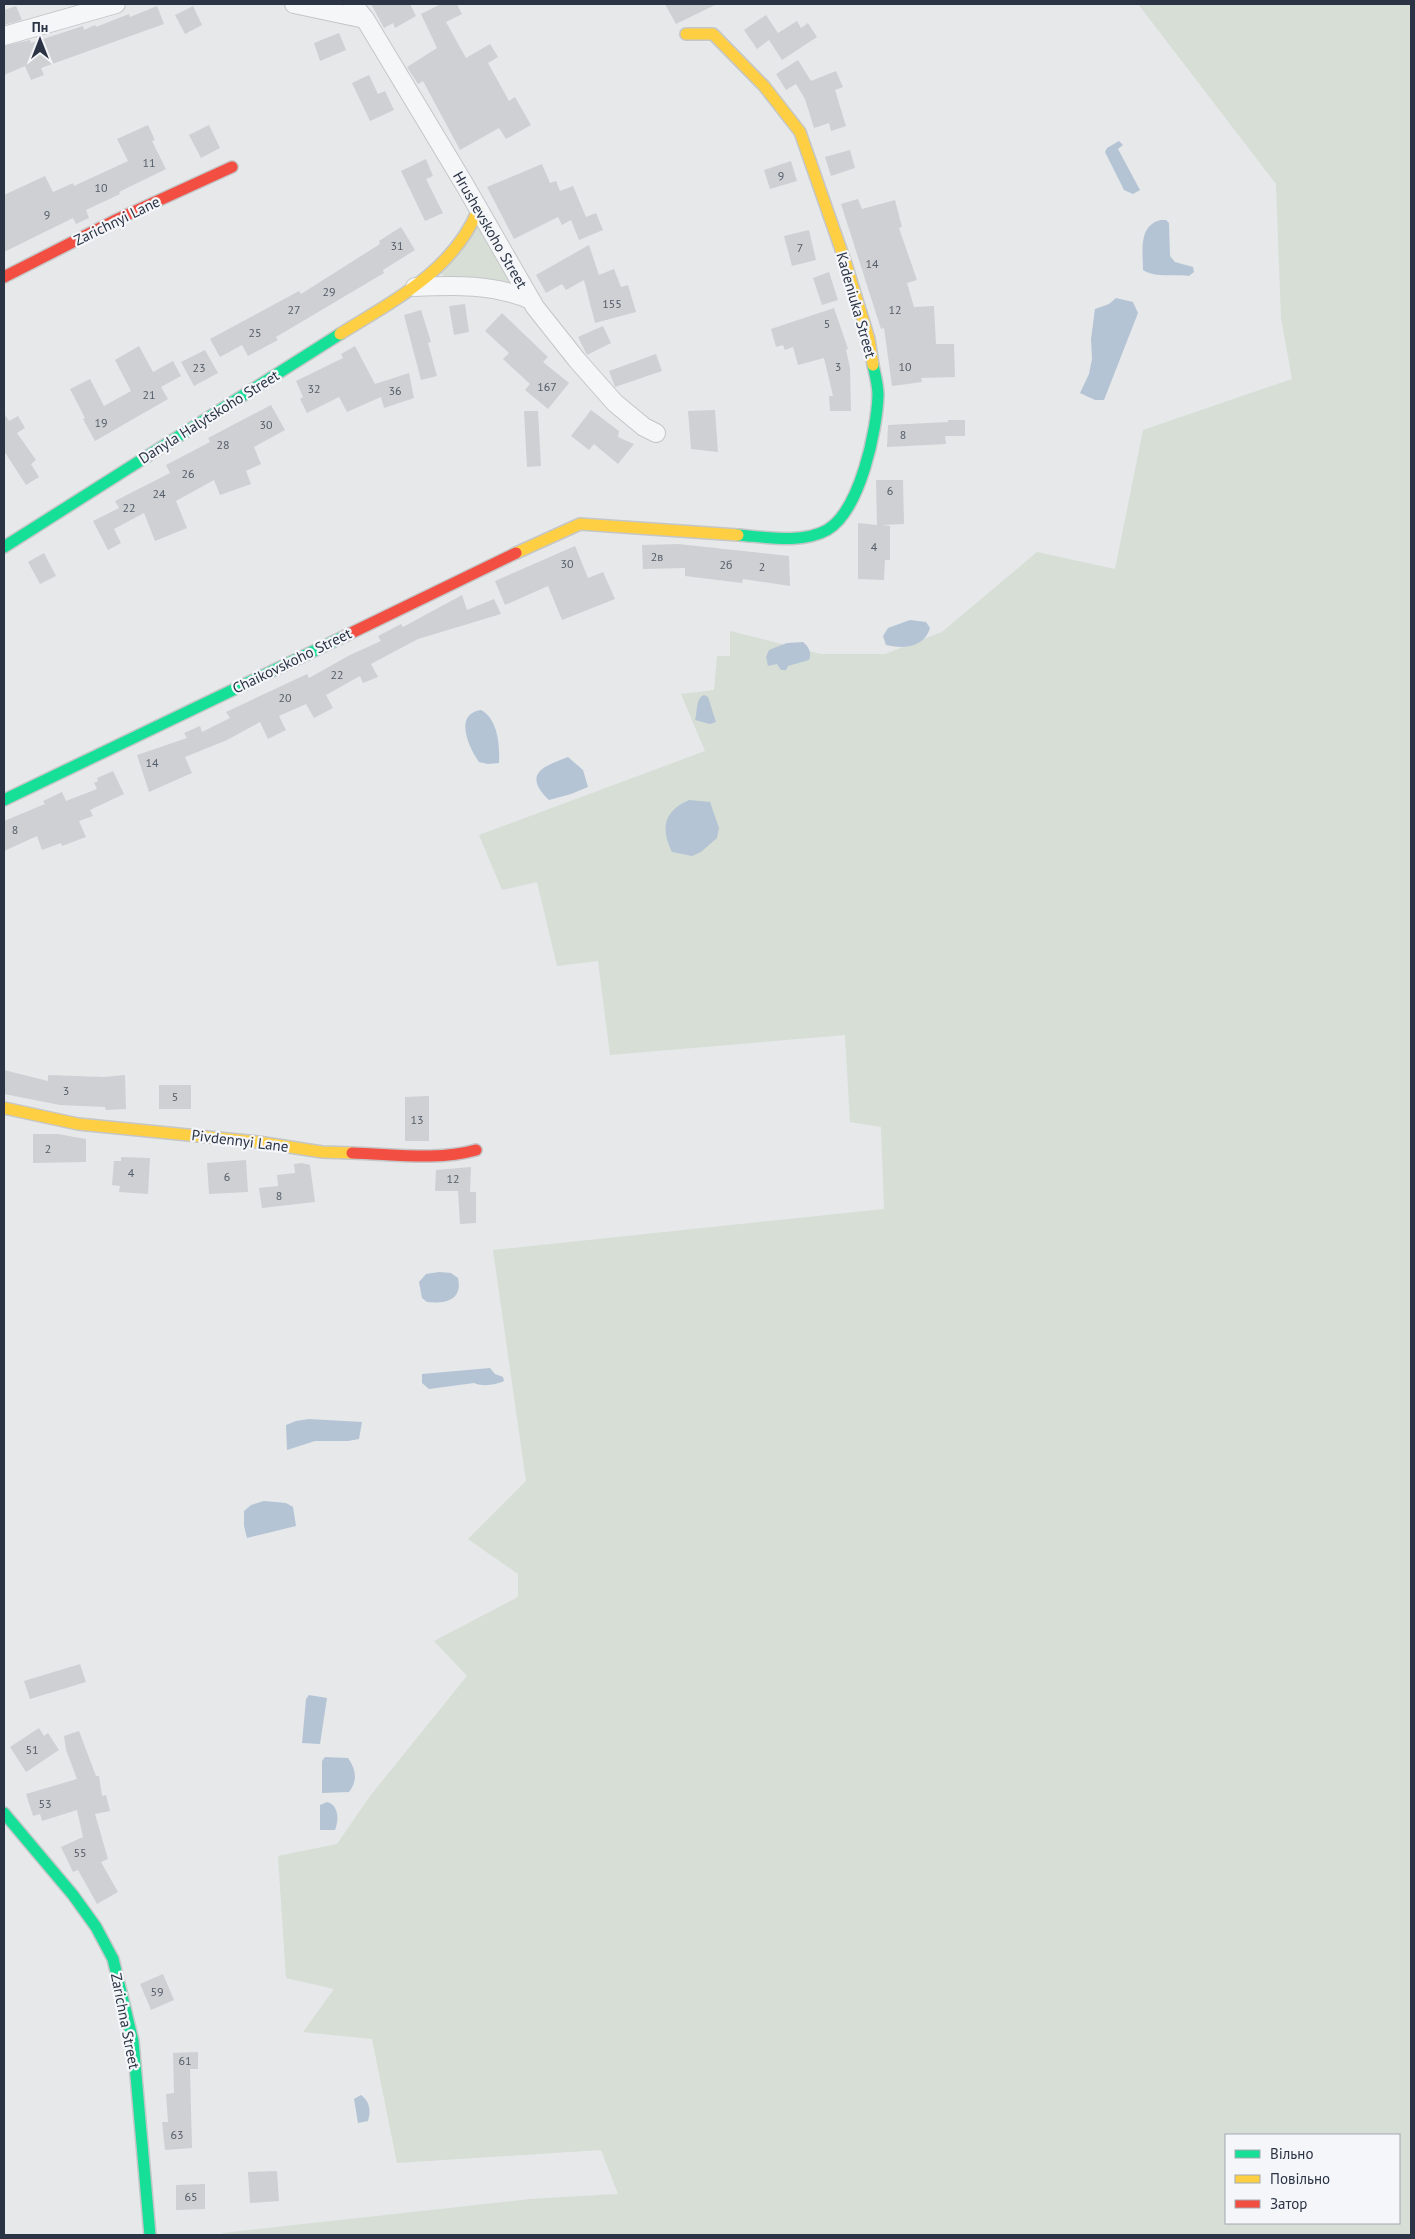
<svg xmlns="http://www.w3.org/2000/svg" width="1415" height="2239" font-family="'PT Sans',sans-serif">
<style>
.green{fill:#d6ded6;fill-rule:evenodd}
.water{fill:#b4c4d5}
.building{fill:#ced0d3}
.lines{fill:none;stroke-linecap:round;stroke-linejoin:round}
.street-casing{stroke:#c4c6c8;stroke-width:20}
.fast-casing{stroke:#c4c6c8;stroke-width:14}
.slow-casing{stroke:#c4c6c8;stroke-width:14}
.jam-casing{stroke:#c4c6c8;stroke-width:14}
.street{stroke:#f5f6f7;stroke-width:18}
.fast{stroke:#16e098;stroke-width:11}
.slow{stroke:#ffcf43;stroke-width:11}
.jam{stroke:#f24e42;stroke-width:11}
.labels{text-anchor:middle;stroke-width:4.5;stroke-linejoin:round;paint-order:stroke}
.number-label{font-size:12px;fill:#545c69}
.street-label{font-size:15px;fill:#2b3445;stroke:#f4f6f9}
</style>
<rect width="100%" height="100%" fill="#e6e8ea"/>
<!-- green -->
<path class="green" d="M1138,4H1411V2235H223L222,2233L530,2199L618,2194L601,2150L397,2163L372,2039L303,2032L334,1989L286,1978L278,1856L337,1844L370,1796L467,1676L434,1641L518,1597V1574L468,1539L526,1481L493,1250L884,1209L881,1127L850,1122L845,1035L610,1055L598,961L557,966L537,882L502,890L479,835L705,751L681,694L714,690L717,656H730V631L821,654H885L942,632L1037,552L1115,569L1143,430L1292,379L1281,318L1276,184ZM1226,2135H1399V2223H1226Z
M478,210L531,300L456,285L436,270Z"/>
<!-- water -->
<path class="water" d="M1119,141L1123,145L1118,149L1140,190L1133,194L1124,190L1105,152L1107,148Z
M1161,220H1166L1169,223L1170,256L1175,262L1193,267L1194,272L1189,276C1175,274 1154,278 1143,270C1143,251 1138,225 1161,220Z
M1116,298L1133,302L1138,313L1104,400H1095L1080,393L1089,374L1092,359L1091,339L1095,309L1109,304Z
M910,620L926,622L930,628C924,648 903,649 886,645L883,636L888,628Z
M803,642C809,647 812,653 809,660L788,666L786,670H781L777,664L768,666L766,657L769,650L787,643Z
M704,695L708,697L716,722L710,724L695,720C698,711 695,699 704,695Z
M481,710C498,719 500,746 499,763L488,764L479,762C469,748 453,714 481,710Z
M568,757L583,770L588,787L571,794L549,800C521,773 545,766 568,757Z
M689,800L710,802L719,828L717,838L701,852L692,856L672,852C660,828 664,811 689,800Z
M439,1272L451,1273L458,1278C463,1300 445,1304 427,1302L422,1298L419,1282L426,1274Z
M490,1368L495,1374L503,1377L504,1381C495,1385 483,1387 474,1383L429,1389L422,1383V1374Z
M309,1419L362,1422L359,1439L348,1441H315L287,1450L286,1425L296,1421Z
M264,1501L286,1503L293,1507L296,1526L247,1538L244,1526V1511L251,1505Z
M309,1695L327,1698L320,1744L302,1743L306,1699Z
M325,1757L348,1758C356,1769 358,1781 349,1792L322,1793V1761Z
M327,1802C339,1805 339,1820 335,1830H320V1805Z
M361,2095C370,2102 371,2110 368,2121L358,2123L354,2099Z"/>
<!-- building -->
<path class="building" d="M371,4H410L416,16L395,28L393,23L384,28Z
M441,4H457L462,14L446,22L466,58L490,44L498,57L488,63L509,101L515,97L531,125L506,139L499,128L460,150L423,81L418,84L407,67L437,48L421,14Z
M665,4H717L676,24Z
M16,6L22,20L4,25V10Z
M157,6L164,24L41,68L44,75L31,80L25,66L4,75V46L30,40L31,43L83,26L84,30L95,25L96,27L129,14L130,17Z
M193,6L202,25L185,34L175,15Z
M766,15L778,33L797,21L801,28L808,23L817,37L782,60L769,40L757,49L744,30Z
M339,33L346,50L320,61L314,43Z
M798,60L811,81L836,71L843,87L835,90L846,126L831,131L829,123L814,128L805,99L796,84L786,90L776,74Z
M369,75L378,94L385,91L394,110L370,121L352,83Z
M148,125L155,140L152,141L166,169L119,192L120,194L86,210L89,218L76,224L73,218L4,252V195L45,176L53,192L73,183L74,186L128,161L117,139Z
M209,125L220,148L201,158L189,135Z
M850,150L855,168L831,176L825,157Z
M426,159L433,176L426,179L443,213L425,221L401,171Z
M791,161L797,181L770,189L764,170Z
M542,164L550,183L556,181L560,191L573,186L586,217L596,213L603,230L579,240L571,220L562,225L558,217L514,239L487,187Z
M858,199L862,209L895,200L902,227L899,228L917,280L907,283L914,307L934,306L936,344H954L955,377L921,378L922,382L892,386L884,328L881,329L841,204Z
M401,227L415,250L383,270L384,273L276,337L278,340L248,356L242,345L220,357L210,339L299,291L301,294L380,244L379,241Z
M809,230L816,260L792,266L784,236Z
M589,245L599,275L614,269L621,287L628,285L636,312L595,323L584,280L566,290L562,284L546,293L536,275Z
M829,272L838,300L822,305L813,278Z
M465,304L469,332L454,335L449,306Z
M834,308L848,349L846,350L850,368L851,411H830L829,396H833L824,358L798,365L793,347L785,350L783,345L776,347L771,329Z
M421,310L431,342L428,343L437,376L421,380L404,315Z
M502,313L548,357L543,362L569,383L548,409L525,390L530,384L503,359L509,353L485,331Z
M603,326L611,343L587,355L578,337Z
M139,346L153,372L173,361L181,376L161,387L168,399L95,441L83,419L85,418L70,389L90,379L104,406L131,391L115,360Z
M355,346L375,384L409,373L414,398L384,408L381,397L347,412L339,397L307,413L300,399L303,397L296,381L343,358L341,354Z
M205,350L218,373L194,386L181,362Z
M656,354L662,371L615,387L609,371Z
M271,405L285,430L254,447L261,464L246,471L251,484L220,495L214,480L176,501L187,528L155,541L144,513L114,529L121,543L108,550L93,521L119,508L115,501L170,473L166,465L210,442L208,438Z
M591,410L619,431L618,437L634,444L618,464L594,444L589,450L571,436Z
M715,410L718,452L691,449L688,411Z
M524,411H538L541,466L527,467Z
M4,413L9,421L18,416L25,428L17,433L36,460L31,464L39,477L26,485L4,451Z
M948,420H965V436H945L946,444L887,447L888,425L948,422Z
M876,480H903L904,524L882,525L890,526V560H885L884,580L858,579V523L877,525Z
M678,544L789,556L790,586L743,579L742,583L685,576V568L643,569L642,545Z
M575,546L588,578L603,572L615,599L562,620L548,586L505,605L495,581Z
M44,553L56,576L40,584L28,562Z
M462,595L467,610L494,599L501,614L418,639L371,664L378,677L363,683L360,676L326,695L333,708L314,718L306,704L279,716L286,730L268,739L260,722L227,740L185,757L192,773L149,792L137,755L187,738L184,733L200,726L202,732L230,718L226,712L307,674L309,678L350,655L381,641L378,636L401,624L403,627Z
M113,771L124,794L90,810L93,816L79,821L86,837L62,846L61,843L42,850L37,836L4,851V821L45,804L43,801L62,792L66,801L97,789L94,783L98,781L97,778Z
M4,1070L48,1081V1075L104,1077L125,1075L126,1109L106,1110L105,1107L60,1105L4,1094Z
M159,1085H191V1109H159Z
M429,1096V1141H405V1097Z
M33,1134H58L86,1139V1162L33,1163Z
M121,1157L150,1158L148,1194L119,1192L120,1186L112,1185L114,1161H121Z
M246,1160L248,1192L209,1194L207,1163Z
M302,1163L310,1165L315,1202L262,1208L259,1188L278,1186L277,1175L295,1173L294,1164Z
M471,1167L470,1192H476V1223L460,1224L458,1191H435L436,1170Z
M80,1664L86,1682L30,1699L24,1681Z
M39,1728L44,1736L48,1733L59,1750L26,1772L10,1747Z
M79,1731L96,1776H99L102,1796L106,1795L110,1811L95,1814L108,1859L101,1862L118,1892L97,1904L78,1870L73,1872L61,1847L83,1837L77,1810L42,1821L40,1814L33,1816L26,1794L77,1779L66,1750L64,1736Z
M163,1974L174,2000L151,2010L140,1984Z
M198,2052V2069H190L192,2148L165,2150L162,2122H168L166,2094L174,2093L173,2053Z
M277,2171L279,2201L250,2203L248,2172Z
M205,2184V2209L176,2210V2185Z"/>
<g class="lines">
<!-- street casing -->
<g class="street-casing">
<path id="street" d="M294,4L365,19
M353,4L365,19L463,182L535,307L577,360L615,403L644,427L656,433
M4,36L116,4
M415,287C454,285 494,284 531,300"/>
</g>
<!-- fast casing -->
<g class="fast-casing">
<path id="fast" d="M738,535C766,537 802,544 827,530C860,511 877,430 878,395C878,385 875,374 873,365
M4,547L340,334
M4,800L345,636
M4,1813L73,1895L96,1927L113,1959L133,2041L150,2235"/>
</g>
<!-- slow casing -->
<g class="slow-casing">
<path id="slow" d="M686,34H713L764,86L800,132L846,264L869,339L873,365
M340,334C393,301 453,271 478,210
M516,553L580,524L738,535
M4,1108L78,1124L258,1142L322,1152L352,1153"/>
</g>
<!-- jam casing -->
<g class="jam-casing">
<path id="jam" d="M4,277L118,219L232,167
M345,636L516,553
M352,1153C393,1154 437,1161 476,1150"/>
</g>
<!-- street -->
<use href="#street" class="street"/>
<!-- fast -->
<use href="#fast" class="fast"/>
<!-- slow -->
<use href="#slow" class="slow"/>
<!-- jam -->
<use href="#jam" class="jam"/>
</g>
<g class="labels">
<!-- number labels -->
<g class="number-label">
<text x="149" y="167">11</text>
<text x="781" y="180">9</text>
<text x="101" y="192">10</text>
<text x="47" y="219">9</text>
<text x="397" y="250">31</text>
<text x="800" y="252">7</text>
<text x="872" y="268">14</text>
<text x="329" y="296">29</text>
<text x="612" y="308">155</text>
<text x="294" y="314">27</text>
<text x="895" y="314">12</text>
<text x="827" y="328">5</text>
<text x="255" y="337">25</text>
<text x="838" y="371">3</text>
<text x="905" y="371">10</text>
<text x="199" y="372">23</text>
<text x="547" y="391">167</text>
<text x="314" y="393">32</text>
<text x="395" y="395">36</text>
<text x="149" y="399">21</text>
<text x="101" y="427">19</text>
<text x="266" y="429">30</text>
<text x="903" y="439">8</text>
<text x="223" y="449">28</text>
<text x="188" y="478">26</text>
<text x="890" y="495">6</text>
<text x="159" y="498">24</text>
<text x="129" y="512">22</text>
<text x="874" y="551">4</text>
<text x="657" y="561">2в</text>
<text x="567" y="568">30</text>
<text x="726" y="569">2б</text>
<text x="762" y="571">2</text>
<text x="337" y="679">22</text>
<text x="285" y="702">20</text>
<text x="152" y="767">14</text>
<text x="15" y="834">8</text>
<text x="66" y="1095">3</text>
<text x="175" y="1101">5</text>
<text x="417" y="1124">13</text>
<text x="48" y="1153">2</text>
<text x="131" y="1177">4</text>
<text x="227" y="1181">6</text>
<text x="453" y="1183">12</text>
<text x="279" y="1200">8</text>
<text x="32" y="1754">51</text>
<text x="45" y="1808">53</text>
<text x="80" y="1857">55</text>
<text x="157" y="1996">59</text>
<text x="185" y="2065">61</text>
<text x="177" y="2139">63</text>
<text x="191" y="2201">65</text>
</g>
<!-- street labels -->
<g class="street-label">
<text transform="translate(117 221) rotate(-26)" y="5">Zarichnyi Lane</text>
<text transform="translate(490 230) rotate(60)" y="5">Hrushevskoho Street</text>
<text transform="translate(856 305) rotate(74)" y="5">Kadeniuka Street</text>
<text transform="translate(209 417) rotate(-32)" y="5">Danylа Halytskoho Street</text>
<text transform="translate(292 661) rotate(-26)" y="5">Chaikovskoho Street</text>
<text transform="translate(240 1141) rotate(7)" y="5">Pivdennyi Lane</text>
<text transform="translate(125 2021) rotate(79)" y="5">Zarichna Street</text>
</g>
</g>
<!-- border -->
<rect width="1415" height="2239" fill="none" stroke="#2b3445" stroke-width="10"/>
<!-- legend -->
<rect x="1225" y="2134" width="175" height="90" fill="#f4f6f9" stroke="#a4a8b1"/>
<rect x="1235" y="2150" width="25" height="8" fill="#16e098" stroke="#a4a8b1"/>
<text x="1270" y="2159" font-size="15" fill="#2b3445">Вільно</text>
<rect x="1235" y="2175" width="25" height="8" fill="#ffcf43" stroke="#a4a8b1"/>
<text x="1270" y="2184" font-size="15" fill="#2b3445">Повільно</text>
<rect x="1235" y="2200" width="25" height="8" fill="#f24e42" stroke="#a4a8b1"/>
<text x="1270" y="2209" font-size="15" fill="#2b3445">Затор</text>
<!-- north arrow -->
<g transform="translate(40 40)" stroke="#f4f6f9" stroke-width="4" paint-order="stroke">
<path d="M0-4L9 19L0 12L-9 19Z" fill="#2b3445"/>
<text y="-8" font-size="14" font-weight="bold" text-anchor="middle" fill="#2b3445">Пн</text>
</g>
</svg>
